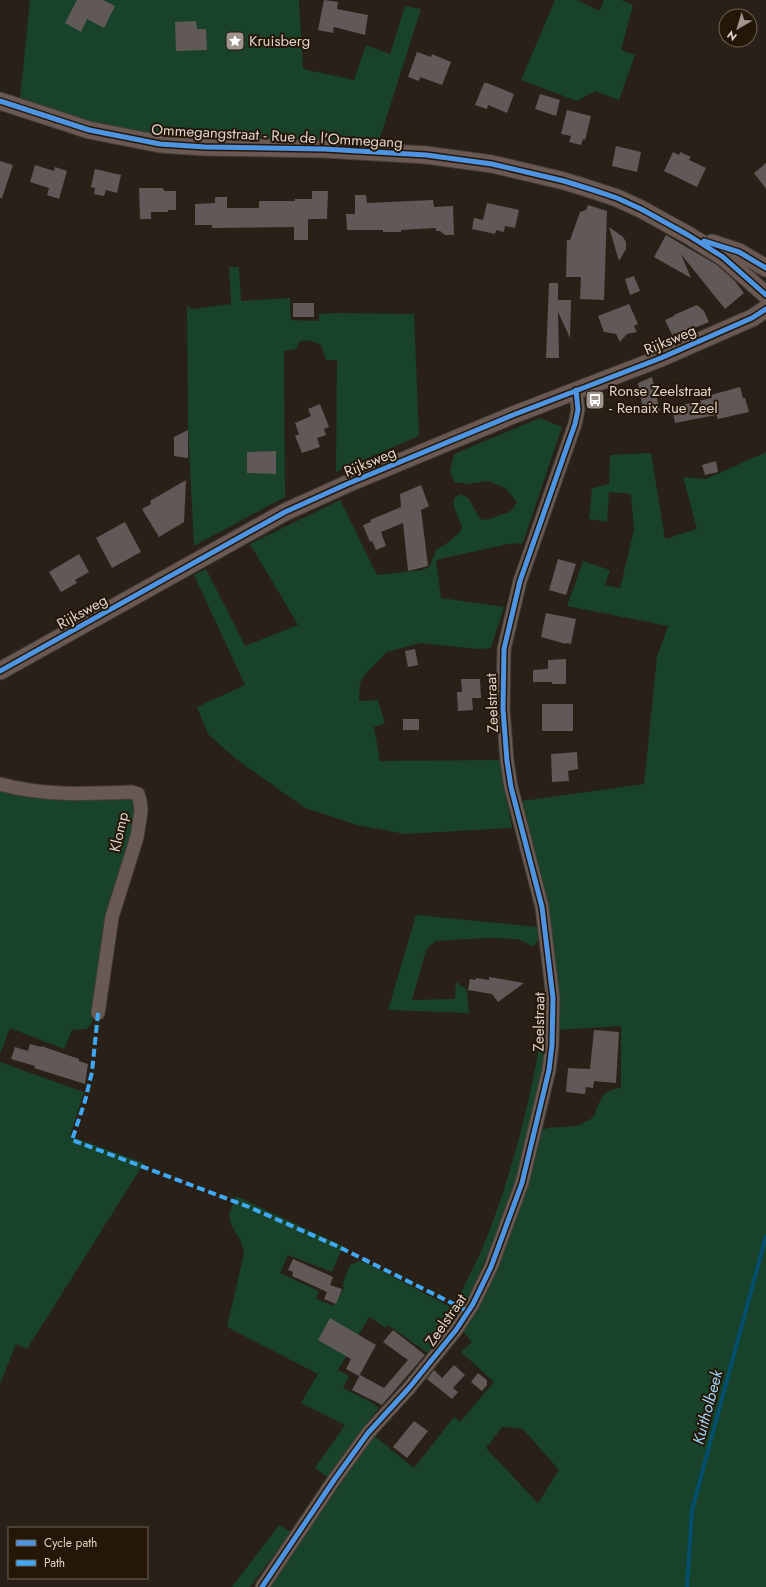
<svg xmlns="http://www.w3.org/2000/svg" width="766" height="1587" font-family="Jost,sans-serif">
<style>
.green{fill:#19422a;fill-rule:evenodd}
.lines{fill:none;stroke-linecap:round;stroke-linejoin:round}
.stream{stroke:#044f6e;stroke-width:4}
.building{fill:#615958}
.minor-casing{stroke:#443d36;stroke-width:15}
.major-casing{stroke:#443d36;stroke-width:19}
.minor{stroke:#695954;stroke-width:13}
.major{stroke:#6a5853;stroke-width:17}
.quiet{stroke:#3fa9f5;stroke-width:4;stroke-dasharray:8 4;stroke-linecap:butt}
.cycleway-casing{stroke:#251708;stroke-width:8}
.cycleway{stroke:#4d94e3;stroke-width:5}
.labels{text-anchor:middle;stroke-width:4;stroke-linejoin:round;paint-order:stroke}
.poi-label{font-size:15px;fill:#dfd4cb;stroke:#251708;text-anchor:start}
.street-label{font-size:15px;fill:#dfd4cb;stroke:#251708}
.water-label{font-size:16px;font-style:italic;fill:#9ed4f5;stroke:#251708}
</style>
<rect width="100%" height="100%" fill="#292018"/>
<!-- green -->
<path class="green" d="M30,0H299L303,69L354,80L366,45L390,54L405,6L421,9L378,144L176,136L108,127L20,99Z
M555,0H577L600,11L604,0H621L633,5L621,50L635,55L619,100L595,91L577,101L521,80Z
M229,267H239L241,301L290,298L291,320L319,321V314L338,313L414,314L419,436L336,472L337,360H326L321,345C314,341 307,339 299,342L296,349L284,351L285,497L194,546L188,427L187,306L192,309L231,304Z
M540,418L562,427L523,543L508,544L436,560L441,598L504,607L491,648L477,649L421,643L387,652L366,673L360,683L359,701L378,700L385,723L374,727L380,761L499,760L512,828L405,834L357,825L305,808L236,759L208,734L197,707L245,685L194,575L206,569L245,646L298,625L250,544L340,500L377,575L423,570L430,566L436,550L450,541L460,532L462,527L454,507V498L461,494L469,499L480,519L487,520L511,511L517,502L505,488L488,481L468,484L455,482L450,472L454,454Z
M766,452V1587H265L372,1434L414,1468L454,1417L460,1422L494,1382L461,1352L472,1342L462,1330L540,1131C554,1123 572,1131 585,1122C588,1121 591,1119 593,1117C596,1114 596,1109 598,1105C603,1094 608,1089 621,1088V1026L556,1030L534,857L522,801L644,784L657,657L668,626L567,606L583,561L610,570L605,585L620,588L634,530L631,494L609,492L607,522L589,519L592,488L609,484L610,455L651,453L665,539L697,529L683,477L706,479ZM502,1427L523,1429L559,1470L538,1503L486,1448Z
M0,789L130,797L135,801L137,814L91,1025L86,1029L72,1030L64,1049L10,1028L0,1054Z
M416,915L538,927V940L534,946C527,945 522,939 514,939C488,936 461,940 435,941L426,950L412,1000L455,999L456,982L467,990L469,1013L388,1010Z
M544,1014H547L546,1050L538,1096L508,1208L467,1301L458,1299C466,1282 475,1265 483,1247C512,1175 534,1091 544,1014Z
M0,1062L84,1092L70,1136L144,1163L27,1349L16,1344L0,1384Z
M236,1196L343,1246L332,1272L288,1255L280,1273L319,1291L316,1299L334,1306L344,1288L343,1283L350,1265L359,1261L367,1263L460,1312L445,1334L429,1354L388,1325L386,1328L369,1317L338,1370L349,1376L343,1388L371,1402L379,1408L363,1428L327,1477L315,1468L345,1425L301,1403L318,1374L227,1327L244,1253L241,1241L231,1225L229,1214Z
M279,1525L291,1532L250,1587H232Z"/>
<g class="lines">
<!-- stream -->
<path class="stream" d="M687,1587L692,1510L766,1236"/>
</g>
<!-- building -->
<path class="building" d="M77,0H103L115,6L104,28L87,19L81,32L65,23Z
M324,0L338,2L337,9L368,15L365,35L334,27L333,33L318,30Z
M196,21L197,29H206L207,50L176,51L175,22Z
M417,52L431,57L432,54L451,62L442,85L420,77L419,81L408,77Z
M484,83H487L514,94L507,113L488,105L487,109L475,105Z
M540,94L560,100L556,116L535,109Z
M567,110L591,116L585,140L583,139L581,145L569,142L571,136L561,134Z
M616,146L641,152L637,172L612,166Z
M673,152L679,155L680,152L691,157L689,160L706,168L697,187L664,171Z
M0,161L13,165L2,198H0Z
M766,163V189L754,173Z
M35,165L54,171L55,167L67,171L59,199L47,195L49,188L30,182Z
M95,169L121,175L117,193L106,190L104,196L94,194L95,188L91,187Z
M139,188H163L164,191H176V210H168V212H151V219H140Z
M312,191H328L327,219H308V240H294V227L212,228V225H195V204L215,203V197H227V208H259V201H295V199H312Z
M355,195H366L367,203L433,200L434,207L453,206L454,235H445L440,231H436V228L401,230V232H383V230H347L346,214H355Z
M487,203L519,210L515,228L505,226L504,232L496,230L495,234L472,229L474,218L483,220Z
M588,205L607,211L604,300L580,299L581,277H566L567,240H570L580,212L586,210Z
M609,227L623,237L626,242V249L619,261Z
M666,235L717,265L734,280L744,293L725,309L681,254L691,278L654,257Z
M634,276L640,291L630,295L625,279Z
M549,283H558V300H571L570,338L558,312L559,358H546Z
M293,303H314V317H293Z
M629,304L638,324L634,326L637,332L627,334L620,342L616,334L604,332L598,316Z
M697,305L704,311L709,322L673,337L665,320L674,316V315Z
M652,377L660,411L644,414L638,383Z
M740,387L743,398H745L749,412L718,419L716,415L675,423L672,407L712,398L711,395Z
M320,404L329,427L324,429L326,435L317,438L320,447L302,453L295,436L299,434L295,423L311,416L308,409Z
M188,430V458L174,456V437Z
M276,451V474L247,473V452Z
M716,461L718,472L705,475L702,465Z
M186,480L184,522L159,537L142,509L151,504L150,501Z
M421,485L429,506L421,510L428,566L408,571L403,523L381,532L386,546L376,550L372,541L370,542L363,525L371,522L370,520L401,507L400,494Z
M125,522L141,552L112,568L96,538Z
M79,554L89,572L75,580L77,583L61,592L49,572Z
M558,559L576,564L566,595L549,590Z
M546,613L576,619L571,644L566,643V644L541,637Z
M415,649L418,665L408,667L405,651Z
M566,659V684H552V682H533V670L548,669V660Z
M461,679H480L481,698H472L473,710L458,711L457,692H462Z
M542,704H573V731H542Z
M403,719H419V730H403Z
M577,752L578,769L568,771L569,781L552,782L551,754Z
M489,977L524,983L498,1002L492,994L468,990L470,979L475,980L476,978L489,980Z
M594,1030L619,1032L616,1083L594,1081L593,1088L586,1087L585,1094L566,1092L568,1068L590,1069Z
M30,1044L41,1047V1046L79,1059V1061L88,1064L85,1084L34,1068L35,1066L11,1059L15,1047L28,1051Z
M293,1259L333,1277L330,1285L342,1289L336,1304L324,1299L327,1292L292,1276L293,1272L288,1270Z
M330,1318L376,1345L359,1376L346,1369L351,1359L318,1340Z
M393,1330L425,1355L382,1405L352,1390L360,1375L384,1388L408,1360L383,1342Z
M454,1365L465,1375L453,1388L458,1392L452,1399L427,1379L434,1370L442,1378Z
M478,1373L487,1380V1385L482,1391L471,1382Z
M414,1421L428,1431L407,1458L393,1447Z"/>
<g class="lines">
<!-- minor casing -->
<g class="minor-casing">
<path id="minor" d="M0,784C43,796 87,794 131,792L138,794L140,801L141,811L137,837L112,917L98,1013
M262,1587L334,1480L368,1433L409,1388L456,1330L473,1304L491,1267L522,1183L549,1070L552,1045L553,998L542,907L511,787L507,761L503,709L504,649L520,581L575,424L578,410L576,390"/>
</g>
<!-- major casing -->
<g class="major-casing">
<path id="major" d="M0,101L89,130L160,144L205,147L324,149L426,155L492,164L564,181L593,190L617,198L641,209L688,235L723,257L766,295
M712,243L739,252L766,268
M0,671L285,512L347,484L513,415L661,358L752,318L766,309"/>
</g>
<!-- minor -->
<use href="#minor" class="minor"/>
<!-- major -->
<use href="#major" class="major"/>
<!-- quiet -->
<path class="quiet" d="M98,1013L92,1072L85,1101L72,1140L249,1207L339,1247L468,1311"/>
<!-- cycleway casing -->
<g class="cycleway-casing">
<path id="cycleway" d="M0,101L89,130L160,144L205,147L324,149L426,155L492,164L564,181L593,190L617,198L641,209L688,235L723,257L766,295
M704,241L739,252L766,268
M0,671L285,512L347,484L513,415L661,358L752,318L766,309
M262,1587L334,1480L368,1433L409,1388L456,1330L473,1304L491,1267L522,1183L549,1070L552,1045L553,998L542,907L511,787L507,761L503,709L504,649L520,581L575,424L578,410L576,390"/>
</g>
<!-- cycleway -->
<use href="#cycleway" class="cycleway"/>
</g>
<!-- icons -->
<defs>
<g id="sight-square" transform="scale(1)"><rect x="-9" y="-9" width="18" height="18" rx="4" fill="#9f958c" stroke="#251708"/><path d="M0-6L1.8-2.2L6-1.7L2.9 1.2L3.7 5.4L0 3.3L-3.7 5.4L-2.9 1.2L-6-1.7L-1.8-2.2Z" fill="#fff"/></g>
<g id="bus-square" transform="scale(1)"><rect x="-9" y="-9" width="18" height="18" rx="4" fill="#9f958c" stroke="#251708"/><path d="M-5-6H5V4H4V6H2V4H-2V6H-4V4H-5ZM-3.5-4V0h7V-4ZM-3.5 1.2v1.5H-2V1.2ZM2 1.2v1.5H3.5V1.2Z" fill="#fff"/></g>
</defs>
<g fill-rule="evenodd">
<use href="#sight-square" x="235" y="41"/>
<use href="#bus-square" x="595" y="400"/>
</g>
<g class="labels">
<!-- poi labels -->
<g class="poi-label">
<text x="249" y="46">Kruisberg</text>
<text x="609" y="396">Ronse Zeelstraat<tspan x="609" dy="17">- Renaix Rue Zeel</tspan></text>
</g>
<!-- street labels -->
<g class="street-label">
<text transform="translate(277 136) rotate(3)" y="5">Ommegangstraat - Rue de l'Ommegang</text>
<text transform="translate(670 340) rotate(-23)" y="5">Rijksweg</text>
<text transform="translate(370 462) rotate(-23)" y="5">Rijksweg</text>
<text transform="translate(82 612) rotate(-29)" y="5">Rijksweg</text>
<text transform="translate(492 703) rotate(-92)" y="5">Zeelstraat</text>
<text transform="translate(119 832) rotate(-77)" y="5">Klomp</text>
<text transform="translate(539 1022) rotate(-89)" y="5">Zeelstraat</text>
<text transform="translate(446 1320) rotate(-55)" y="5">Zeelstraat</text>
</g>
<!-- water labels -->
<g class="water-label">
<text transform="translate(707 1407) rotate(-75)" y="6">Kuitholbeek</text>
</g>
</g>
<!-- legend -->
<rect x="8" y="1527" width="140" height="52" fill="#251708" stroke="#6f6356"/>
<rect x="16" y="1540" width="20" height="6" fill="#4d94e3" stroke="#6f6356"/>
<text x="44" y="1547" font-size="12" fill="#dfd4cb">Cycle path</text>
<rect x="16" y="1560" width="20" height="6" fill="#3fa9f5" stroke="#6f6356"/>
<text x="44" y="1567" font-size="12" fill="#dfd4cb">Path</text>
<!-- north arrow -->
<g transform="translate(738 28) rotate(218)"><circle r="19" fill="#251708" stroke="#6f6356"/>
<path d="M0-3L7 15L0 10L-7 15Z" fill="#9f958c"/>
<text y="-6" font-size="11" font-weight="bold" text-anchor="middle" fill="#dfd4cb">N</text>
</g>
</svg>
